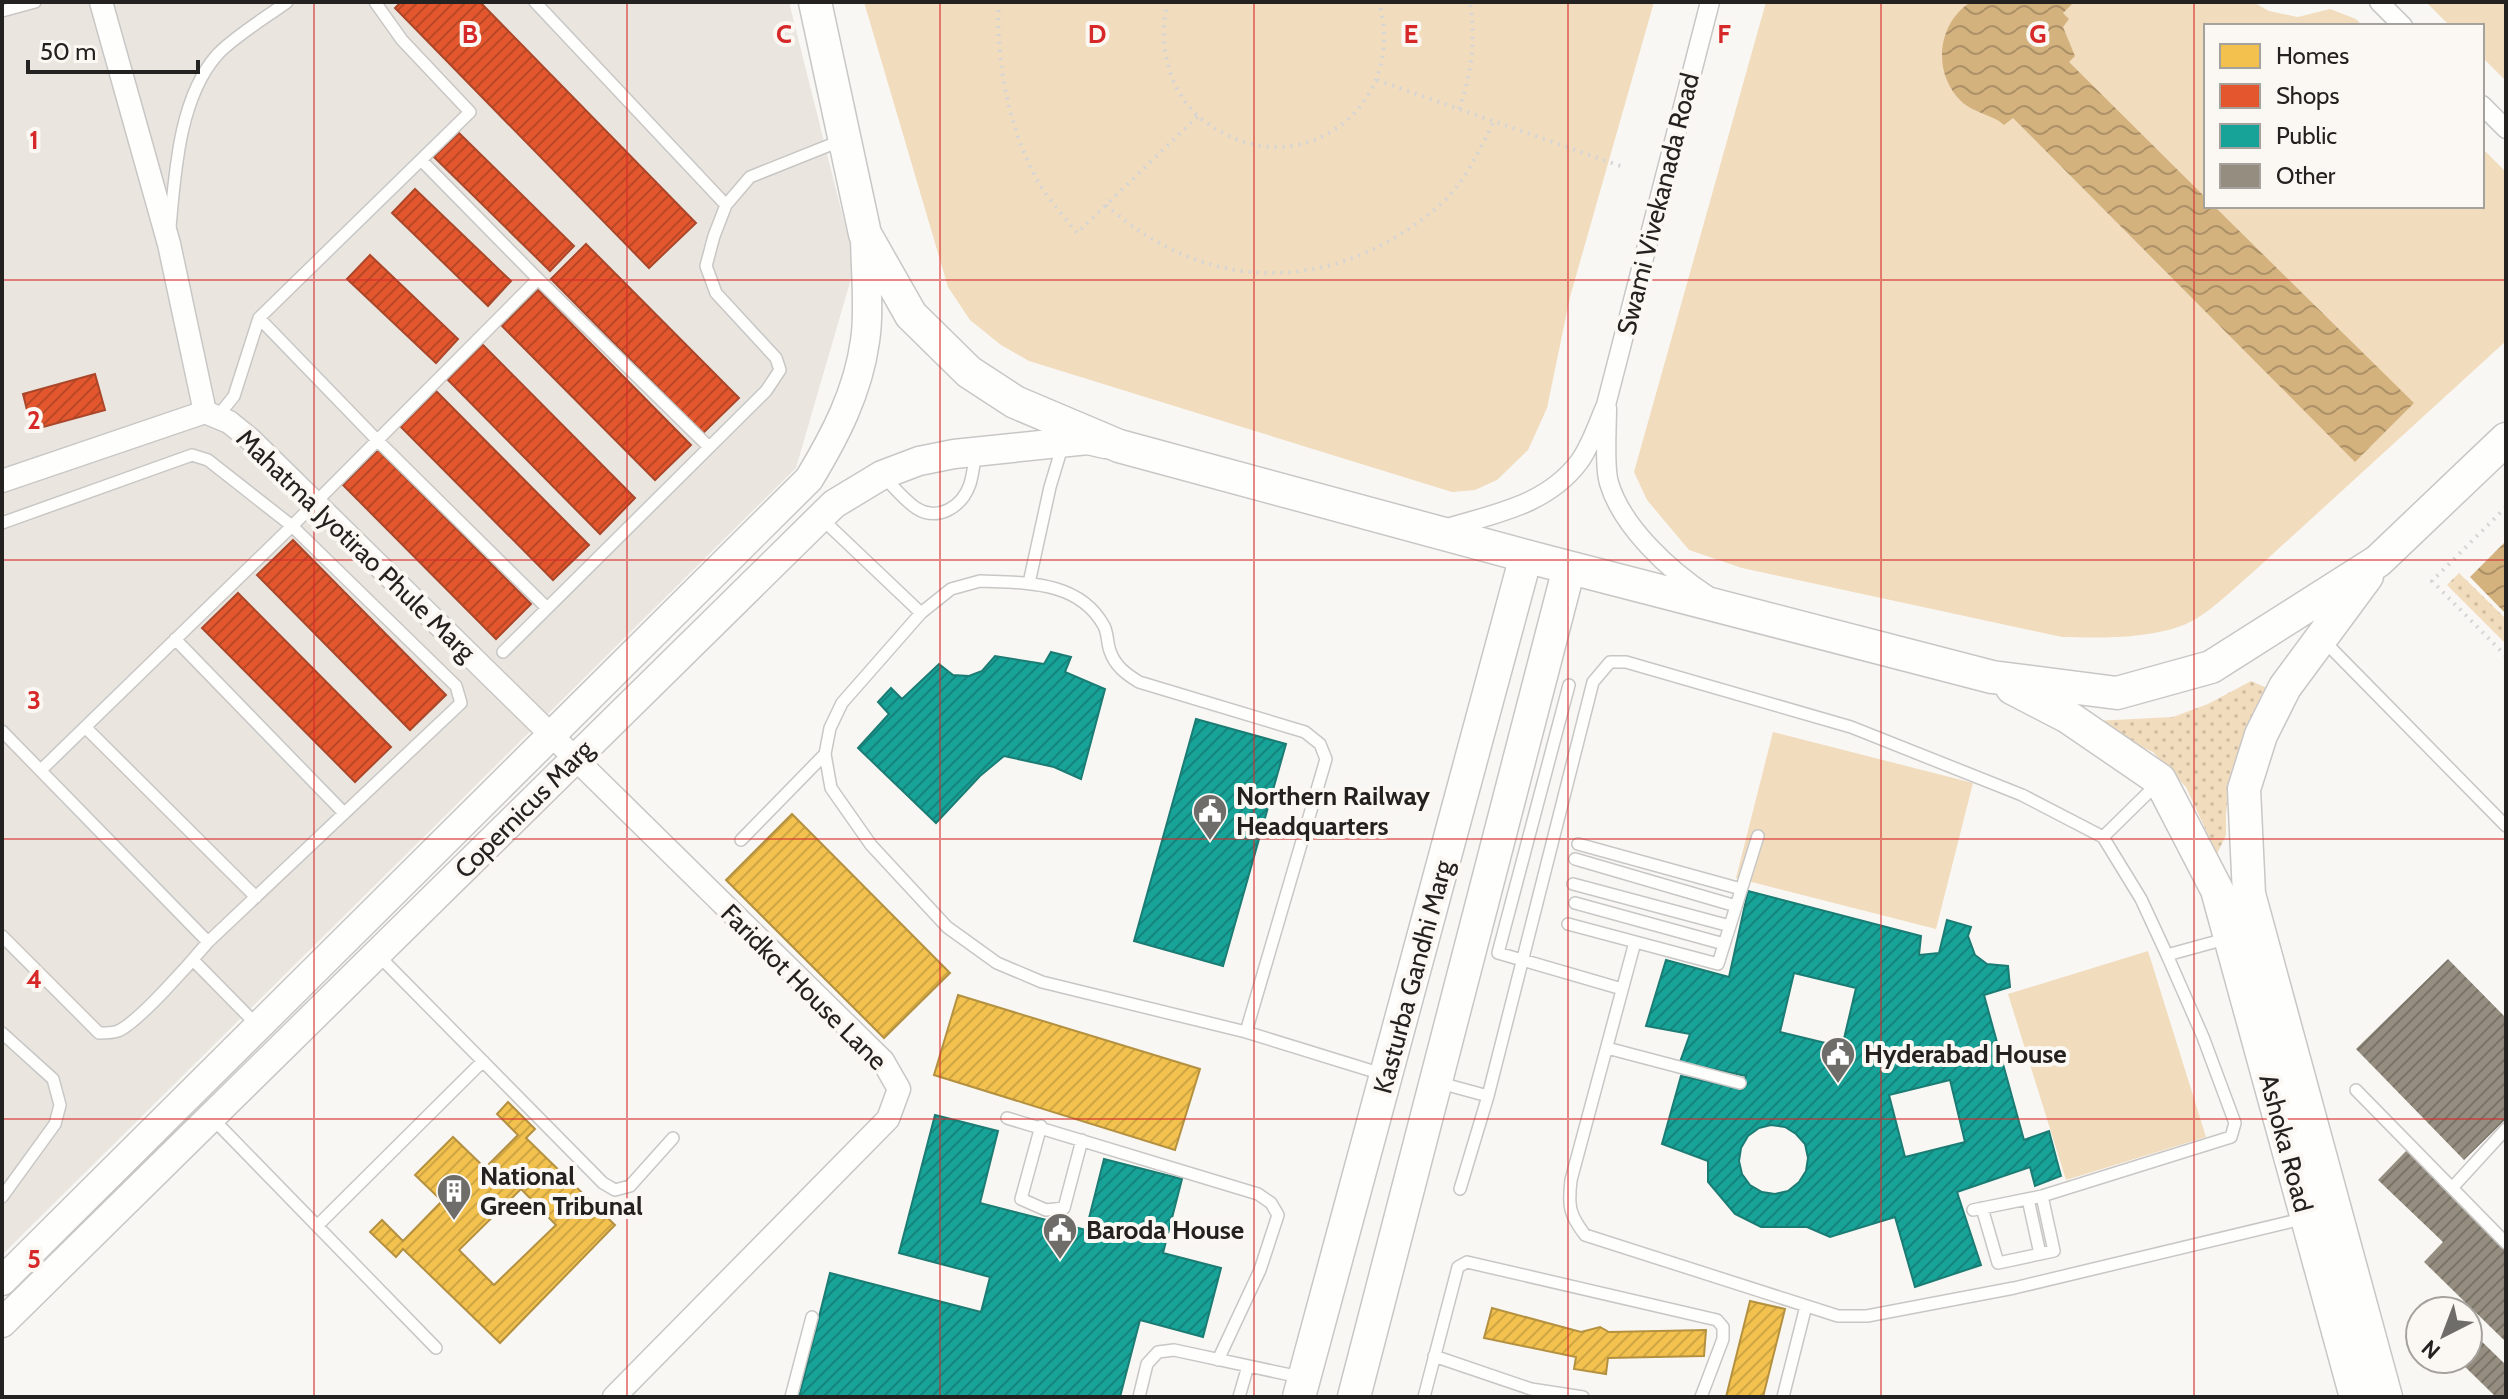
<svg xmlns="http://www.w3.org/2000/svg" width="2508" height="1399" font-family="Cabin,sans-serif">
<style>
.built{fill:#eae6df}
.grass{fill:url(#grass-dots)}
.park{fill:#f1dcbd}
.water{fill:url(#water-waves)}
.homes{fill:url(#homes-hatch);stroke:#b49140;stroke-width:2;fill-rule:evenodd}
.shops{fill:url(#shops-hatch);stroke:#aa472a;stroke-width:2}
.public{fill:url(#public-hatch);stroke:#1b7c74;stroke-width:2;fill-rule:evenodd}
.building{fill:url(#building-hatch)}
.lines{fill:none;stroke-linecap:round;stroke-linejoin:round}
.service-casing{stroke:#c8c7c5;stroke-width:14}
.pedestrian-casing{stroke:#c8c7c5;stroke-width:21}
.minor-casing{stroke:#c8c7c5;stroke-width:25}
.tertiary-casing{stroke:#c8c7c5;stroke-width:31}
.secondary-casing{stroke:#c8c7c5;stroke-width:35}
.path{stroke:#d6d5d5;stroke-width:4;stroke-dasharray:2 6;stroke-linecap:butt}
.service{stroke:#fefefd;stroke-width:11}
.pedestrian{stroke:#fefefd;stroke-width:18}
.minor{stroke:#fefefd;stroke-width:22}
.tertiary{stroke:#fefefd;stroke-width:28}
.secondary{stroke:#fefefd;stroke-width:32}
.grid{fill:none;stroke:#d62828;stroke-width:2;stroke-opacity:0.55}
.labels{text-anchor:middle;stroke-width:8;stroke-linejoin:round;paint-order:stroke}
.street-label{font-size:26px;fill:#242220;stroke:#fbf7f2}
.poi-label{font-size:26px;font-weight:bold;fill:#242220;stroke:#fbf7f2;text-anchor:start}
.grid-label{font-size:26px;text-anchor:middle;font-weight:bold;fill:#d62828;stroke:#fbf7f2;stroke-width:8;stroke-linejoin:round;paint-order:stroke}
</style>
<defs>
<pattern id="grass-dots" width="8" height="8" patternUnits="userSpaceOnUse" patternTransform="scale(2)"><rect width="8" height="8" fill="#f1dcbd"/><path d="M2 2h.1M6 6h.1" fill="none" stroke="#cebca2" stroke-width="1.8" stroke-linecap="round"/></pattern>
<pattern id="water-waves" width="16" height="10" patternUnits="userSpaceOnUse" patternTransform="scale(2)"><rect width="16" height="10" fill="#d4b27e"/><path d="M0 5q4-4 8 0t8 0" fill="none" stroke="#ac9067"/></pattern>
<pattern id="homes-hatch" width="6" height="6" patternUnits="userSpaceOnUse" patternTransform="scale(2)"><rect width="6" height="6" fill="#f2c14e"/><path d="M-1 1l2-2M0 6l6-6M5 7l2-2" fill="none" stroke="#cfa644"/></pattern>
<pattern id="shops-hatch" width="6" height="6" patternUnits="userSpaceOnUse" patternTransform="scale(2)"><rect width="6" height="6" fill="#e4572e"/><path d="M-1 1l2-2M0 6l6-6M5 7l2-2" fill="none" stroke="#b94827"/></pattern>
<pattern id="public-hatch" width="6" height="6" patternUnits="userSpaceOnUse" patternTransform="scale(2)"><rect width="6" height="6" fill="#17a398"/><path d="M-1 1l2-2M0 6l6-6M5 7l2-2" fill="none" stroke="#15847c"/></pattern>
<pattern id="building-hatch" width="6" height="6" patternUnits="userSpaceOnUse" patternTransform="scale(2)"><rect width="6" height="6" fill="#958d7f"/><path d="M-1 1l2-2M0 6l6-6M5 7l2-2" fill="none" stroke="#797368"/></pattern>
</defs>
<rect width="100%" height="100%" fill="#f9f7f4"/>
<!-- built -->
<path class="built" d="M2,2H789L855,265L796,468L2,1255Z"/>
<!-- grass -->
<path class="grass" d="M2459,573L2506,619V644L2447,585Z
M2251,681L2267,688L2232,769L2226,813V835L2217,854L2186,787L2153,752L2112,734L2095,721L2173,717L2208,704Z"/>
<!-- park -->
<path class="park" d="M864,2H1654L1570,297L1547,408L1528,450L1497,480L1475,490L1452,492L1029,361L1001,345L970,320L948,287Z
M1766,2H2253L2269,11L2298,17L2330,9L2356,19L2363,26H2206V206H2482V148L2506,172V341L2252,573C2233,589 2205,618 2181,626C2146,639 2099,638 2062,637L1742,568L1689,550L1647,500L1634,472Z
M2426,2H2506V81L2482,57V26H2450Z
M1773,732L1973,783L1936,929L1736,878Z
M2148,951L2206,1137L2066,1180L2008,994Z"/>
<!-- water -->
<path class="water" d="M1971,2H2040L2044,4L2046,2H2074L2063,13L2069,19L2063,27L2075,56L2069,62L2206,198V206H2214L2414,403L2355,462L2013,118L2004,125C1994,115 1973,113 1961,101C1932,73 1937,23 1971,2Z
M2506,541V614L2470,577Z"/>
<!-- homes -->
<path class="homes" d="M792,814L950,973L884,1038L726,880Z
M958,995L1200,1069L1175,1150L934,1075Z
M508,1102L535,1129L526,1138L615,1225L500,1343L403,1249L396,1257L370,1232L382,1220L403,1241L442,1201L415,1175L453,1137L485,1168L518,1135L497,1114ZM521,1189L556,1225L494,1285L459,1250Z
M1750,1301L1785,1309L1763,1397H1726Z
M1492,1308L1581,1332L1600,1327L1609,1332L1706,1330L1704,1356L1608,1358L1606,1374L1574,1369L1576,1357L1484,1338Z"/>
<!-- shops -->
<path class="shops" d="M401,2H480L696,223L649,268L395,8Z
M459,133L574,246L550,271L434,157Z
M415,189L511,281L488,306L392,213Z
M586,244L739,398L703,433L551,279Z
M370,255L458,339L436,363L347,279Z
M538,290L691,445L655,480L502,326Z
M482,344L635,498L600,534L447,379Z
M95,374L105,410L32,430L23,394Z
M436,391L589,545L553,580L400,426Z
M378,450L531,604L496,639L343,485Z
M293,540L446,695L410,730L257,575Z
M238,593L391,747L355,782L202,628Z"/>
<!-- public -->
<path class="public" d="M1051,652L1071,657L1065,672L1105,689L1081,779L1054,767L1004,756L980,776L936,823L858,748L889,714L878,702L891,688L902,699L939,664L953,675L969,676L982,671L995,656L1044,664Z
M1196,719L1286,744L1223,966L1134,941Z
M1748,891L1921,936L1919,955L1939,953L1947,920L1971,927L1968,936L1975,955L1987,964L2008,966L2010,987L1984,995L2024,1140L2049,1131L2061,1176L2035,1186L2030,1167L1957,1192L1981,1265L1915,1287L1895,1217L1830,1237L1807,1227H1761L1735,1214L1708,1182V1161L1662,1144L1681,1076L1742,1089L1746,1076L1680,1062L1690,1034L1646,1026L1666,960L1729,977ZM1794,973L1856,988L1842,1047L1780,1032ZM1950,1080L1965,1142L1905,1157L1889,1095ZM1771,1125L1785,1127L1796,1134L1805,1144L1808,1158L1806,1171L1799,1182L1788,1191L1775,1194L1762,1192L1750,1185L1742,1174L1739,1161L1741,1148L1748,1136L1759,1128Z
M935,1115L998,1131L980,1203L1086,1230L1104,1159L1182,1179L1163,1253L1221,1268L1203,1337L1140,1320L1120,1397H799L830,1273L981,1312L990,1277L899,1253Z"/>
<!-- building -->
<path class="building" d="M2448,959L2506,1018V1119L2464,1160L2356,1049Z
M2407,1150L2506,1247V1342L2424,1262L2443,1242L2378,1180Z
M2474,1334L2506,1365V1397H2496L2457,1359H2468V1340Z"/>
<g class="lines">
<!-- service casing -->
<g class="service-casing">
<path id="service" d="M535,2L726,205
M2,11L35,2
M170,227C175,173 179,98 217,55C232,38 268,16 287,2
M538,279L709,447
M259,318L377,440L547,608
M218,416L234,396L259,318L470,112L402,40L375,2
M884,477C894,487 903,499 916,508C938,522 962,507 970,484C973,474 974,463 976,452
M821,518L921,613
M2,523L192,455L208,460L292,526L538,279L422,161
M980,581C1025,583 1079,580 1104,626C1108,634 1107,643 1110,651C1115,666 1126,674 1139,682L1305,732L1320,744L1326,759L1246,1032L1042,982L997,963L947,927L871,845L831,788L825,754L830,728L842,703L921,613L951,589Z
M1029,583L1050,487L1063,444
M175,639L344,813
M2324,641L2506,826
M503,652L766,391L780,370L776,358L716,293L706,266L714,236L726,205L750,177L840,141
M1569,685L1498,953L1622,989
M85,727L256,897
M2,731L208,942C192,961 138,1023 118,1031C113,1033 104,1033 99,1033L2,936
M41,770L292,526L456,686L461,703L208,942
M2103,837L2141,899L2167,955L2229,938
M741,840L825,754
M1578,844L1741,889
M1575,859L1736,906
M1573,884L1730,926
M1575,903L1724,944
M1568,924L1718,964L1758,836
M1635,942L1571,1180C1568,1206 1569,1214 1585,1235L1838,1316H1867L2014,1288L2306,1218
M377,954L603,1183L615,1190L630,1186L673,1138
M193,960L258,1026
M1246,1032L1382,1074
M2,1033L53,1079L60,1105L55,1124L2,1197
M1607,1048L1740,1083
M1440,1083L1488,1096
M2356,1090L2506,1243
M212,1118L436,1348
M1007,1118L1258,1194L1271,1203L1278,1215L1260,1270L1218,1360
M1041,1126L1021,1199L1046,1210L1064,1208L1082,1140
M2452,1188L2506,1129
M1460,1189L1488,1096L1593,682L1610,662H1626L1851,727L2022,795L2103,837L2157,784
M2028,1199L2040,1254
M1982,1208L1998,1263L2054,1251L2042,1196
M1973,1210L2042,1196L2231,1137L2235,1123L2203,1037L2167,955
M317,1226L483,1061
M1434,1356L1531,1389L1583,1397
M791,1397L812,1317
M1139,1397L1147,1364L1158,1352L1174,1350L1300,1377
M1239,1397L1248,1366
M1424,1397L1458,1267L1467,1262L1717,1320L1723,1327V1339L1701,1397
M1783,1397L1806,1306"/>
</g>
<!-- pedestrian casing -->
<g class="pedestrian-casing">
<path id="pedestrian" d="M2379,2L2403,26
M2482,105L2506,129
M1607,408C1607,428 1604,466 1609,483C1622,527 1670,571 1707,595
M1441,530C1491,514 1545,507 1579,462C1591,446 1598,423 1606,405L1710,2"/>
</g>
<!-- minor casing -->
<g class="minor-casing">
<path id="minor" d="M101,2L169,244L205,412
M2,481L205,412L229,422L250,439L883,1061L899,1089L888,1119L614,1397"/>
</g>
<!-- tertiary casing -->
<g class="tertiary-casing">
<path id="tertiary" d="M2,1281L809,479C835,436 858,392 865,341C870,310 865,266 865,234
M2,1323L834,504L882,475L919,461L954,454L1088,440L1105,444"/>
</g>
<!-- secondary casing -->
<g class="secondary-casing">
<path id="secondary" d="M815,2L865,234L911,315L969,372L1015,402L1119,446L1548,562L1992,677L2117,693L2211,667L2378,561L2506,439
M2367,576L2285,687L2261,735L2244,789L2249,894L2386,1397
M2012,688L2068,717L2160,780L2217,890L2356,1397
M1299,1397L1526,556
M1354,1397L1569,568"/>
</g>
<!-- path -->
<path class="path" d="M999,2C996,59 1007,120 1033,172C1043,194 1062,214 1077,233L1198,116
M1169,2C1161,23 1163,47 1169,68C1175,90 1188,110 1207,123C1297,189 1409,109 1379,2
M1377,80L1626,168
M1459,109C1472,72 1476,41 1470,2
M1106,205C1209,297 1338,295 1442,203C1465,182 1480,149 1494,121
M2506,507L2432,581L2506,656"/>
<!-- service -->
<use href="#service" class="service"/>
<!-- pedestrian -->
<use href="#pedestrian" class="pedestrian"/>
<!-- minor -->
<use href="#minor" class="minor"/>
<!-- tertiary -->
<use href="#tertiary" class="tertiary"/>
<!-- secondary -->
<use href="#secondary" class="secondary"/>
</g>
<!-- grid -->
<path class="grid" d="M314,2V1397M627,2V1397M940,2V1397M1254,2V1397M1568,2V1397M1881,2V1397M2194,2V1397M2,280H2506M2,560H2506M2,839H2506M2,1119H2506"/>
<!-- icons -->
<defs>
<g id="civic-pin" transform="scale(1.8)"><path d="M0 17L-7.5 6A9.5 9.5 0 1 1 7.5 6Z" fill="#6f6d6a" stroke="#fbf7f2"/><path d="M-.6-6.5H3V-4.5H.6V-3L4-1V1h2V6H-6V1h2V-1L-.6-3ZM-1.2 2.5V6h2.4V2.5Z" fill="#fff"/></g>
<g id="building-pin" transform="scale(1.8)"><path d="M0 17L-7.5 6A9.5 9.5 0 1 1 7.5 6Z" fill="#6f6d6a" stroke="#fbf7f2"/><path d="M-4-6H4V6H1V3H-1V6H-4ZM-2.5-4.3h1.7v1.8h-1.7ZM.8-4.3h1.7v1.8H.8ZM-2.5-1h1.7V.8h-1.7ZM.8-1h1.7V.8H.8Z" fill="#fff"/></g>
</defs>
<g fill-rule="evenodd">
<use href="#civic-pin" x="1210" y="811"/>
<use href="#civic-pin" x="1838" y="1054"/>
<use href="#building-pin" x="454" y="1191"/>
<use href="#civic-pin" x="1060" y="1230"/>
</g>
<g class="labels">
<!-- street labels -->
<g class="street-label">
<text transform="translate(1658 204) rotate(-76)" y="9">Swami Vivekanada Road</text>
<text transform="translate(356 545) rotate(44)" y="9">Mahatma Jyotirao Phule Marg</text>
<text transform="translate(524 809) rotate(-45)" y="9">Copernicus Marg</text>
<text transform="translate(1413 977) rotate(-75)" y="9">Kasturba Gandhi Marg</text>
<text transform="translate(804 987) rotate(45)" y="9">Faridkot House Lane</text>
<text transform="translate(2286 1143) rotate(75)" y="9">Ashoka Road</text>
</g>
<!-- poi labels -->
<g class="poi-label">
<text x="1236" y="805">Northern Railway<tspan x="1236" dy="30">Headquarters</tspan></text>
<text x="1864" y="1063">Hyderabad House</text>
<text x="480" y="1185">National<tspan x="480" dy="30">Green Tribunal</tspan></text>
<text x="1086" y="1239">Baroda House</text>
</g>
</g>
<g class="grid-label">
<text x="470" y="43">B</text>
<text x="784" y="43">C</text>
<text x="1097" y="43">D</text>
<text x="1411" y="43">E</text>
<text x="1724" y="43">F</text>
<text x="2038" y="43">G</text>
<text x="34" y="149">1</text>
<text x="34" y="429">2</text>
<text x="34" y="709">3</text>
<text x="34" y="988">4</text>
<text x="34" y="1268">5</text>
</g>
<!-- border -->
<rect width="2508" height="1399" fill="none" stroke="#242220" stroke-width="8"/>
<!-- legend -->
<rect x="2204" y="24" width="280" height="184" fill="#fbf7f2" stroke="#a5a29e" stroke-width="2"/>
<rect x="2220" y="44" width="40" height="24" fill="#f2c14e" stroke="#a5a29e" stroke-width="2"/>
<text x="2276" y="64" font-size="24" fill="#242220">Homes</text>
<rect x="2220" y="84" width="40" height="24" fill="#e4572e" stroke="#a5a29e" stroke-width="2"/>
<text x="2276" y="104" font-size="24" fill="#242220">Shops</text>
<rect x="2220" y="124" width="40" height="24" fill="#17a398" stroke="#a5a29e" stroke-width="2"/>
<text x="2276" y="144" font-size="24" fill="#242220">Public</text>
<rect x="2220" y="164" width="40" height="24" fill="#958d7f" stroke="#a5a29e" stroke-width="2"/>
<text x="2276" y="184" font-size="24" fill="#242220">Other</text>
<!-- north arrow -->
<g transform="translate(2444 1335) rotate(222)"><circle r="38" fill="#fbf7f2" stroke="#a5a29e" stroke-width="2"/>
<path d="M0-6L14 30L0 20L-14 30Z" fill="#6f6d6a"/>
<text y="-12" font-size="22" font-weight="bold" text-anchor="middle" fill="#242220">N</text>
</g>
<!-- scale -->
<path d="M28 60v12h170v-12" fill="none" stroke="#242220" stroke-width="4"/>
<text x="40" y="60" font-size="24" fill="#242220" stroke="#fbf7f2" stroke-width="6" paint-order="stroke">50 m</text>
</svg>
